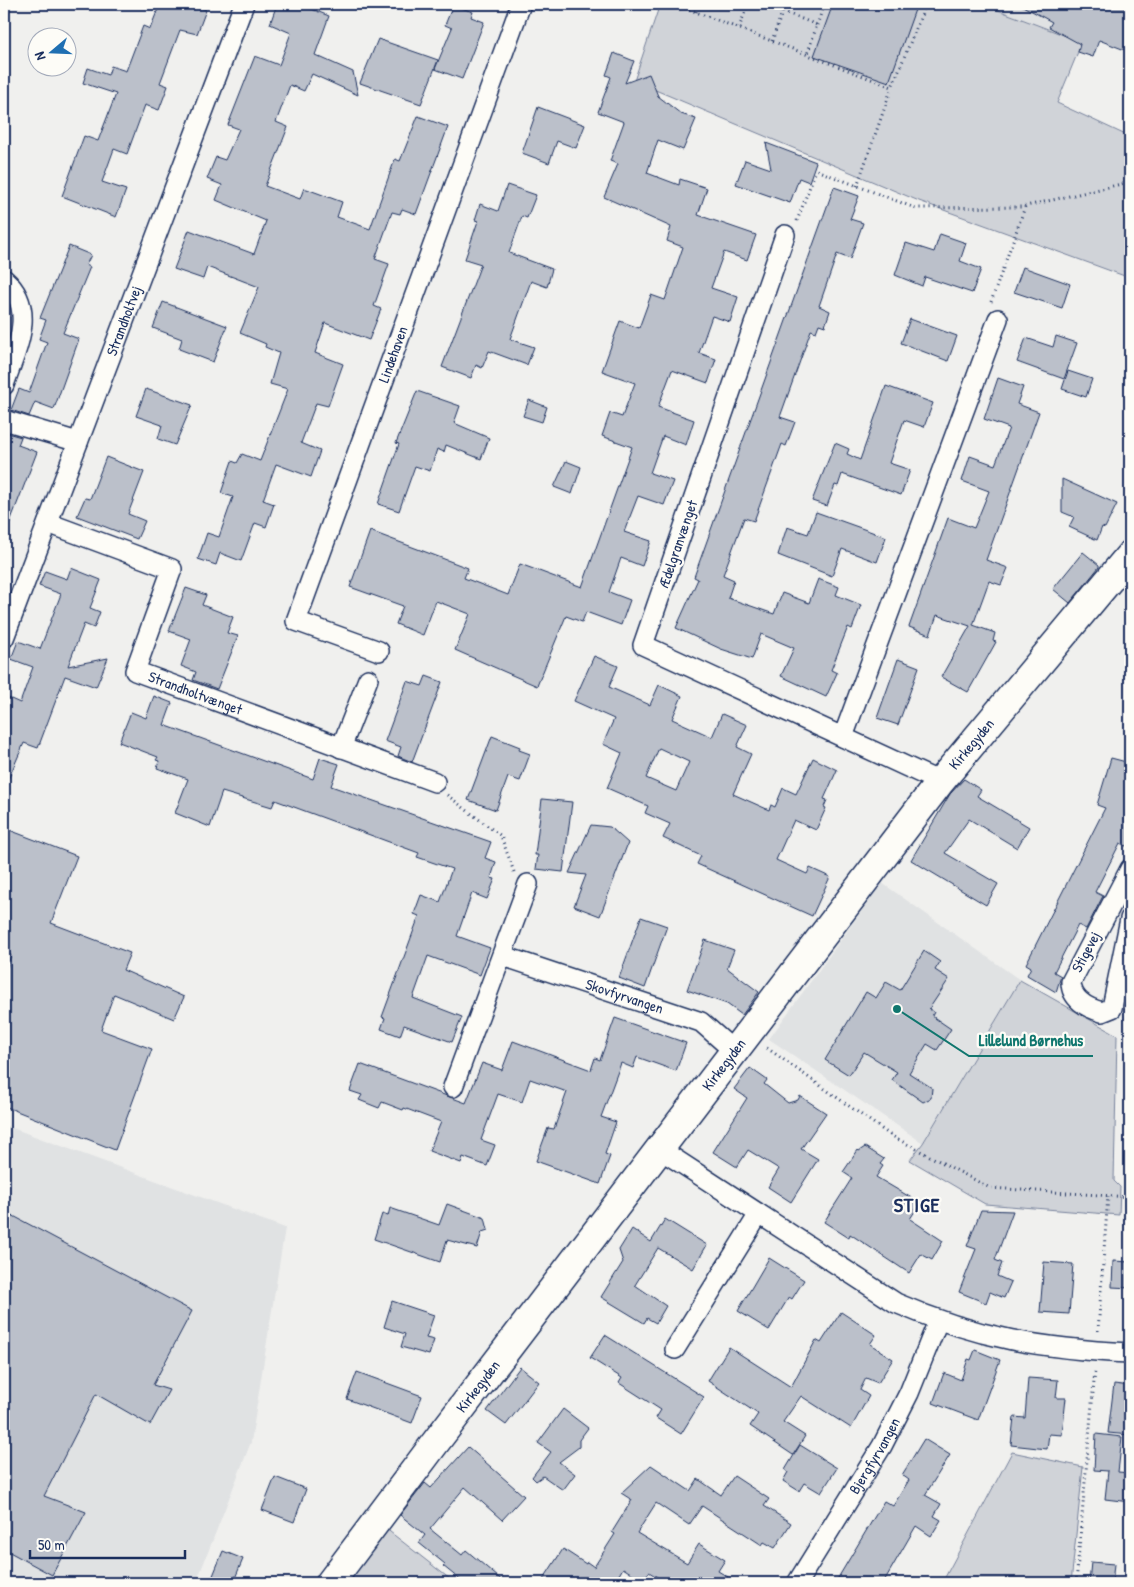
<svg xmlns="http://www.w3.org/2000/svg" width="1134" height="1587" font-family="'Patrick Hand',sans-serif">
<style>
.built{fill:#e0e2e3}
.green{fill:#d0d3d8;stroke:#76819b}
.building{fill:#bbc0ca;stroke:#1b2f5e;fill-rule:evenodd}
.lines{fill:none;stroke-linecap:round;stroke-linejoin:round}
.street-casing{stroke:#1b2f5e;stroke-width:22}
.secondary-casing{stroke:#1b2f5e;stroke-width:31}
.path{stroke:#1b2f5e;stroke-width:3;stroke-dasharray:1 4;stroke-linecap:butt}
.street{stroke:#fdfcf7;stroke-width:19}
.secondary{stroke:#fdfcf7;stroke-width:28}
.labels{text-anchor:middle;stroke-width:4.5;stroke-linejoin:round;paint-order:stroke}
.street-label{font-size:15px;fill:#1b2f5e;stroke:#fdfcf7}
.district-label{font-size:20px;font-weight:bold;letter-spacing:1px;fill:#1b2f5e;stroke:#fdfcf7}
.leader{fill:none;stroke:#0f766e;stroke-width:2}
.callout-dot{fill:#0f766e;stroke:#fdfcf7;stroke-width:2}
.callout-label{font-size:16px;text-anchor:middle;font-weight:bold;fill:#0f766e;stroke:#fdfcf7;stroke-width:4.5;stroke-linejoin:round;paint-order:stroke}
</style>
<rect width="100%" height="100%" fill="#f0f0ee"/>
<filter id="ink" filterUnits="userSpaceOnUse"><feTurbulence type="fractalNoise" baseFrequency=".02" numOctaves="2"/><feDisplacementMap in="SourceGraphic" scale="10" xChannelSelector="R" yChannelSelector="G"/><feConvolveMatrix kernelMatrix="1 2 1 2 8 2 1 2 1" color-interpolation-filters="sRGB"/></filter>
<g filter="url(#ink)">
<!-- built -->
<path class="built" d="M982,4H1093L1082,42Z
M882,883L1020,980L923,1143L769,1039Z
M4,1125L285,1228L251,1442L196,1583H4Z"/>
<!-- green -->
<path class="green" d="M660,4H982L1082,42L1057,103L1130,137V278L919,201L634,81Z
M1020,980L1117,1035L1114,1181L1120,1187L1119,1215L985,1204L910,1160L923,1143Z
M1012,1452L1083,1467L1071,1583H942Z
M385,1528L455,1583H346Z"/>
<!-- building -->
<path class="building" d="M160,4H190L206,10L197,34L180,30L160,83L168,86L159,110L145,105L127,154L114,149L102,182L126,190L116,217L62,196L84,136L98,141L116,94L83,83L88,68L108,75L111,66L126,71L143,26L150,29Z
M277,4H299L329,16L315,55L353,72L358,95L312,74L304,91L290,85L276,122L288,127L265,186L300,199L304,188L342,202L337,217L370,229L395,159L400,161L418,116L448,127L416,214L402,209L400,214L392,212L375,259L389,264L374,306L381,309L369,340L325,323L315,353L343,364L328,406L316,403L301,443L320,451L311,477L276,464L263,500L274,504L266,527L255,523L241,561L220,553L216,565L198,559L207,533L219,537L233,497L221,493L232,461L237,463L242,454L260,461L288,389L270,384L279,353L265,347L266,344L240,333L259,287L207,267L203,279L174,269L189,230L254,254L266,221L216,200L222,185L207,179L216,157L225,160L239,129L228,125L255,56L279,65L291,33L270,24Z
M833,4H917L889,82L814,56Z
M1019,4H1130V52L1099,40L1093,57L1078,52L1080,44L1049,27L1052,22Z
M453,5L473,12L471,17L484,22L462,79L435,69L452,28L445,25Z
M378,39L438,60L421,104L360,83Z
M614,53L634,61L625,83L649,74L658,96L681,114L696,119L683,150L658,140L647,173L679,185L680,179L707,188L698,215L756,235L747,260L724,252L711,288L738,297L730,322L712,316L699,353L716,359L708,383L672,370L658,407L694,420L686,445L663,436L650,473L673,481L664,505L638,496L624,532L651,541L642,566L621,558L609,592L630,600L621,625L586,612L582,622L566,616L537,686L455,650L470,614L436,601L423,635L396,624L403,606L350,587L370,531L468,568L464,578L508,595L520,564L582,587L632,447L602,436L610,413L622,417L635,383L602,371L620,321L639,328L651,295L665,300L683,247L667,241L671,227L604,197L618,164L610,161L624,122L598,112L611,77L606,75Z
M538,107L585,125L576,148L557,141L549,163L522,153Z
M766,143L816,162L809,182L799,178L790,203L736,184L745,160L771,169Z
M507,185L536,195L527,218L522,216L509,253L552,269L547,287L531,281L510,339L534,347L527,365L489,351L482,368L476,365L471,378L442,367L481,264L465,259L478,221L475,220L480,204L498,211Z
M834,187L859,196L850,219L863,223L850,259L837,254L819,306L830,311L825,326L819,324L816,332L811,330L780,417L795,422L786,446L782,444L754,521L744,518L723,575L734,580L728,598L774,614L782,593L809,603L818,579L839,587L836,595L861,605L852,629L848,627L831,670L837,673L826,697L781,676L794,648L761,634L752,659L721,649L676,628L698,579L694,577Z
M940,234L966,243L960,261L981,269L972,293L925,277L922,286L895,275L906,243L934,252Z
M69,246L91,255L86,265L90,267L63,333L79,339L54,409L35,402L29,416L11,410L19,389L29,393L47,342L39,339L46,320L40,318Z
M1023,267L1070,284L1062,308L1014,292Z
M163,302L227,326L213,362L179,349L182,339L153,328Z
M910,319L957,336L948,361L901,343Z
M1056,336L1077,343L1064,379L1017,362L1026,338L1053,347Z
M1068,371L1092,379L1086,397L1062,389Z
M998,378L1023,387L1017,404L1039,412L986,560L1008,568L1001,585L989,581L973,625L995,633L993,641L996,642L968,692L941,677L970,626L937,615L930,635L909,627L948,518L974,528L989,491L962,481L970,456L995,465L1009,428L984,419Z
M886,386L933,403L924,427L904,420L889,463L910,470L901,495L842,474L838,486L835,485L827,506L812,501L835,443L849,449L847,454L860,460Z
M146,389L192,405L175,445L158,439L162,425L136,416Z
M417,391L460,406L454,423L489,438L481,459L446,445L444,452L437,449L430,471L415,466L399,511L378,504L399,444L396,443Z
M529,400L547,407L542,422L523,416Z
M4,432L21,437L18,445L37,452L5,535Z
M106,457L144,472L128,514L145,521L137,539L77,516L85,498L90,499Z
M566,461L581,467L572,494L554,487Z
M1062,479L1117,504L1105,528L1102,527L1097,540L1069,527L1074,517L1062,512Z
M816,512L886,537L877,562L842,549L832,576L778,555L787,527L808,534Z
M1083,552L1099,565V567L1070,603L1053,589Z
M71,568L101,580L90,608L100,612L94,628L84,624L68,666L108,658L96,687L65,676L38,748L24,743L4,789V696L20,703L33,667L11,659L18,641L40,649L61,594L39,586L45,571L67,579Z
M186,588L206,595L202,605L233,617L227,633L238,636L217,689L193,680L196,672L181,666L191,639L169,631Z
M594,656L618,666L609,687L650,705L659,685L682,696L672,719L712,737L722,714L747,725L737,747L751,754L733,794L769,810L771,805L775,807L783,788L796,794L813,758L837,770L824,799L827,800L824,807L826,808L816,830L794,820L776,860L807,874L810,868L830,877L812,916L697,864L701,856L663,838L670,824L645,813L648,806L607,788L622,753L603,744L614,719L574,701ZM659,748L689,762L676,791L646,778Z
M898,659L919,667L898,725L877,718Z
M426,676L442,682L412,762L398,756L401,747L385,741L407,681L422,686Z
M154,696L172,703L164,725L313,779L320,758L339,764L331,786L491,842L485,858L496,862L491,878L495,879L487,899L472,893L457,936L490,948L480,975L428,956L413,998L462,1017L452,1042L404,1025L400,1036L381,1029L385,1018L382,1017L419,916L414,914L421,895L440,902L452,869L417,857L419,853L275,800L272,807L222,792L210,827L175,813L188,779L157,768L159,761L156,760L158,757L119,742L131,712L146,718Z
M492,736L520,747L519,750L530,754L520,781L508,777L496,810L468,800Z
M1111,758L1130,763V848L1120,843L1095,892L1103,896L1086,929L1078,925L1054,972L1061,976L1056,992L1027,975L1031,967L1026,964L1105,808L1097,805Z
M964,779L981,790L977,796L1029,827L1017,848L969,819L945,853L998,884L986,905L911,860L950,794Z
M542,799L572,802L563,872L536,869L538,855H535Z
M591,825L610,827L628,843L600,916L574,906L586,875L569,873Z
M4,828L77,856L51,923L130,953L123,970L184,997L174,1019L114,994L101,1030L152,1049L115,1150L4,1106V975L11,955L4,952Z
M641,917L667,926L645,988L619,978Z
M705,940L734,950L727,968L759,992L742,1015L727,1004L687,990Z
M924,951L940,962L935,970L949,979L929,1009L934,1012L932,1016L951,1029L937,1050L927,1044L909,1073L932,1088L931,1098L923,1102L892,1080L897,1072L864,1052L849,1075L825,1060L866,992L876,998L886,982L900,990Z
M615,1018L686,1043L676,1071L637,1057L633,1068L621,1063L601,1117L616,1122L605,1154L610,1156L600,1184L536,1161L548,1128L554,1129L567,1092L530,1079L522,1102L498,1094L481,1140L495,1145L487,1166L463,1157L461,1163L429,1151L441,1122L404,1108L403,1110L382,1102L379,1108L359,1100L362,1095L350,1091L360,1064L466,1103L482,1063L502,1070L513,1041L591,1070L595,1058L600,1060Z
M750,1068L767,1080L764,1084L788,1103L798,1100L800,1096L826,1113L801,1149L818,1159L791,1202L768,1187L779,1169L748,1150L737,1167L713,1152L747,1098L734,1089Z
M865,1147L884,1159L880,1164L883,1166L876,1177L920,1203L910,1219L943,1241L932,1260L921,1254L909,1273L850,1234L849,1238L824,1222L852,1178L843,1172L858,1150L859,1151Z
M447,1204L485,1218L488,1230L482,1232L477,1248L447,1240L440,1262L374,1239L382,1214L388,1216L390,1208L439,1225Z
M981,1210L1013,1211L995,1260L1002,1263L997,1276L1011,1282L1004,1298L990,1292L986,1303L959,1292L976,1249L967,1246Z
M4,1211L192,1311L153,1385L169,1390L150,1425L96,1394L44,1496L86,1512L52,1575L4,1549Z
M665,1219L707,1245L693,1269L658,1248L635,1285L666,1306L656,1323L647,1318L644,1323L601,1297L623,1262L619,1250L632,1229L651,1242Z
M769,1258L804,1280L792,1299L789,1297L769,1330L738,1311Z
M1113,1261L1130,1262V1288L1112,1287Z
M1044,1262L1073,1264L1069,1314L1040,1312Z
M392,1301L434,1315L426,1338L434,1340L429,1355L401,1347L405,1334L384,1327Z
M841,1312L876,1335L870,1344L893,1359L878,1383L866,1378L860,1390L869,1396L851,1428L801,1396L783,1422L805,1436L793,1455L750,1426L758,1414L708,1381L729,1347L791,1387L816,1340L821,1343Z
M605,1335L704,1397L681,1434L656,1418L661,1410L619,1383L622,1378L590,1358Z
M975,1350L1000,1360L978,1420L933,1403L944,1373L961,1380L968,1359L971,1360Z
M520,1367L539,1382L506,1425L487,1411Z
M357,1372L422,1396L412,1423L347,1399Z
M1028,1378L1058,1380L1056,1398H1066L1062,1435L1049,1434L1047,1449L1011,1445L1014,1417L1025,1418Z
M1114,1384L1130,1386V1435L1108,1433Z
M563,1409L588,1428L579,1440V1447L559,1462L575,1474L563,1490L543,1476L536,1481L532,1477L551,1452L538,1443Z
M1096,1434L1122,1437L1118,1472L1130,1473V1502L1105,1499L1108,1471L1094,1470Z
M924,1439L950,1455L925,1495L941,1504L934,1516L941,1520L931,1536L916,1526L883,1583H835L884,1501L893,1506L909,1480L902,1475Z
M800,1445L837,1468L821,1493L804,1483L799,1491L783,1481L788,1472L785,1470Z
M468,1447L524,1496L502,1520L465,1487L430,1529L462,1555L466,1550L505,1583H464L443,1566L445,1564L419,1543L425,1535L400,1515L425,1483L431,1488Z
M651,1465L690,1491L698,1479L721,1495L734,1476L769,1499L764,1506L791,1523L775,1548L764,1542L762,1545L702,1506L689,1525L656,1503L637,1533L687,1563L699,1544L725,1560L718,1571L738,1583H667L649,1572L643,1581L623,1568L616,1580L621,1583H541L563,1549L586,1564L587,1562L594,1567L615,1534L612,1532L632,1500L621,1493Z
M275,1477L306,1489L294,1522L262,1510Z
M223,1551L243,1559L233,1583H210Z
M1091,1562L1114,1564L1112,1583H1089Z"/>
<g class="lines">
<!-- street casing -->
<g class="street-casing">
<g id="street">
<path d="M785,235L643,645L940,782"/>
<path d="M4,279C38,309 16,349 4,385"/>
<path d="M4,420L78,442"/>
<path id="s1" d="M48,523L172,569L135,671L435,782"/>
<path id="s2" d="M4,638L244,4"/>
<path id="s3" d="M379,651L296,621L521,4"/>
<path d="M843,737L998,319"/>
<path d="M341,748L368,679"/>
<path d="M1130,869L1071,982C1071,999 1087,1008 1102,1012L1112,1008L1130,919"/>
<path id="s4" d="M503,956L701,1022L735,1052"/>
<path d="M453,1087L528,884"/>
<path d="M661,1150L896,1303C976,1338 1044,1349 1130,1353"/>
<path d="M675,1349L759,1214"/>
<path id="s5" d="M797,1583L882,1446L909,1393L938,1321"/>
</g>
</g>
<!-- secondary casing -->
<g class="secondary-casing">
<g id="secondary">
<path id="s6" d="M330,1583L432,1447L940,782L1130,555"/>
</g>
</g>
<!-- path -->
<path class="path" d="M675,4L892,87L926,4
M764,4L817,25L807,55
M811,4L823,8L817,25
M696,12L699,4
M739,28L748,4
M772,41L785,4
M857,186L892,87
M797,221L816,170L915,208L1022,207L1130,182
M991,302L1025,207
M447,795L501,836L514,872
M767,1048L890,1135L990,1188L1130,1197
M1098,1331L1108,1196
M1076,1583L1095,1370"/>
<!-- street -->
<use href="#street" class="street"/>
<!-- secondary -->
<use href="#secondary" class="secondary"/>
</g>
</g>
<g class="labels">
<!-- street labels -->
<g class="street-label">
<text dy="5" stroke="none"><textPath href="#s2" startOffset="339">Strandholtvej</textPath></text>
<text dy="5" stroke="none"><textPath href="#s3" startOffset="372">Lindehaven</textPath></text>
<text transform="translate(678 544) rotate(-71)" y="5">Ædelgranvænget</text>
<text dy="5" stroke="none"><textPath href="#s1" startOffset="305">Strandholtvænget</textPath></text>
<text dy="5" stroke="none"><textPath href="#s6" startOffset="1056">Kirkegyden</textPath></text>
<text transform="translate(1086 952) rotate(-62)" y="5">Stigevej</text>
<text dy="5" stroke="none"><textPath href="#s4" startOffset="128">Skovfyrvangen</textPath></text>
<text dy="5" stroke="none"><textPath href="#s6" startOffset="651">Kirkegyden</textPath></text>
<text dy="5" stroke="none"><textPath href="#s6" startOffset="246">Kirkegyden</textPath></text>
<text dy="5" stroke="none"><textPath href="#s5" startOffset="149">Bjergfyrvangen</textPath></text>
</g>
<!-- district labels -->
<g class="district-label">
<text x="917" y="1212">STIGE</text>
</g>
</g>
<!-- callouts -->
<path class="leader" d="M897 1009L969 1056H1093"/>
<circle class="callout-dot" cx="897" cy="1009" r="5"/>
<g class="callout-label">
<text x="1031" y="1046">Lillelund Børnehus</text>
</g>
<!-- margin -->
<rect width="1134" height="1587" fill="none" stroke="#fdfcf7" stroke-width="20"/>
<rect x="10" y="10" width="1114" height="1567" fill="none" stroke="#1b2f5e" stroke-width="2" filter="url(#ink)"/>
<!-- north arrow -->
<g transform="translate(52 52) rotate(251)"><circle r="24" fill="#fdfcf7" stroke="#a3aaba"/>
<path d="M0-4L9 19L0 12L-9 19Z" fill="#1f6fb2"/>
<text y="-8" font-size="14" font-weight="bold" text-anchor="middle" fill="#1b2f5e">N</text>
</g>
<!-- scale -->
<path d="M30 1550v8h155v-8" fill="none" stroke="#1b2f5e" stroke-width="2.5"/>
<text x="38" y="1550" font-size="15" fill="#1b2f5e" stroke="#fdfcf7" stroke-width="4" paint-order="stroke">50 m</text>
</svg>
